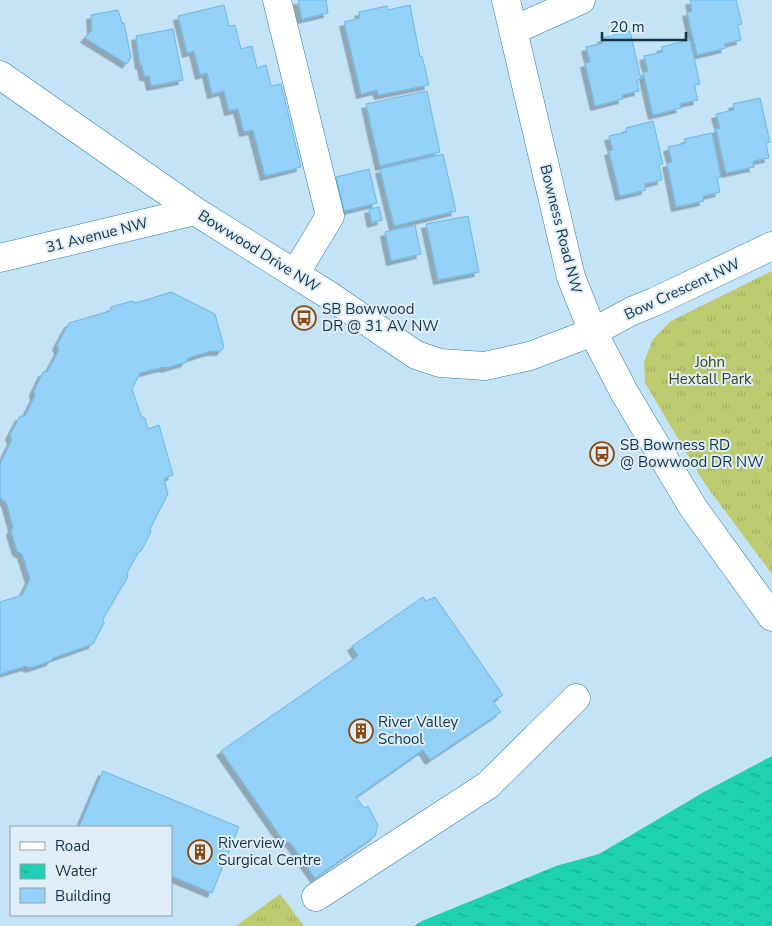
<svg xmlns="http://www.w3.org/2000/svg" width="772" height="926" font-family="'Nunito Sans',sans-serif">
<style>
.grass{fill:url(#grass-tufts)}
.water{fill:url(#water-ripples)}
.building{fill:#94d1f7;stroke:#6ab8e7;filter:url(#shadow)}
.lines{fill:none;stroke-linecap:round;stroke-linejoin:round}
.minor-casing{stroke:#2e7faa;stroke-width:29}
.minor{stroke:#fff;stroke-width:28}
.labels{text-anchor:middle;stroke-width:4;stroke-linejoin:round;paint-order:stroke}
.street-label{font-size:15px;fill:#123346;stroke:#dfedf7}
.poi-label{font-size:15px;fill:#123346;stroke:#dfedf7;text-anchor:start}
.park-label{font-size:15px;fill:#3e4516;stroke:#dfedf7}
</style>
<defs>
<pattern id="grass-tufts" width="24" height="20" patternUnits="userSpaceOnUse" patternTransform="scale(1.25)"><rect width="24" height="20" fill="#bdcb70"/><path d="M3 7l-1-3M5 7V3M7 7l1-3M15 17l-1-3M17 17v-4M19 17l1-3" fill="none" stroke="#a1af62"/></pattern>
<pattern id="water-ripples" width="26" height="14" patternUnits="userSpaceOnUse" patternTransform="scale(1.25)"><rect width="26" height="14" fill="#1dd1b2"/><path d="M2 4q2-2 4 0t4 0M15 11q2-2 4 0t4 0" fill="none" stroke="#18aa93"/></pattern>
<filter id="shadow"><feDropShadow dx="-4.5" dy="4.5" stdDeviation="0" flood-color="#0004"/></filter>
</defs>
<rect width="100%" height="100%" fill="#c5e3f6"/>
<!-- grass -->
<path class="grass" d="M772,271V574L705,484L645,383L644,362L653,339L671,321Z
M280,894L304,926H236Z"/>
<!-- water -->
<path class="water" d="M772,756V926H414L422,921L556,866L599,854L704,792Z"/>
<!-- building -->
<path class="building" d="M298,0H326L328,13L302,19Z
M690,0H736L742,24L738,25L741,40L724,44L726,48L697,55L687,12L692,11Z
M224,5L229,26L235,25L241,49L252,46L257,68L266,65L271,86L281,84L301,167L265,176L253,130L244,132L238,109L229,111L224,91L212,94L207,73L200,75L194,51L187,53L178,16Z
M410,5L420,57L422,56L429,85L379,95L377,90L361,94L344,22L360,18L359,12L387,6L388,10Z
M118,10L122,23H124L131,57L127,64L85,38L92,30L91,15Z
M173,29L183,80L151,86L149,76H144L142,65H140L136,36Z
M630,31L641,79L637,80L639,91L622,95L623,99L595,106L585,63L590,62L586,47L603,43L602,38Z
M690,40L700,84L694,85L698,100L680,104L681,108L653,115L643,72L648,71L644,56L663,52L661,47Z
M427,91L440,152L380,166L366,104Z
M760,98L770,142L766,143L769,158L753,161L754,167L726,173L716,129L720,128L716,114L734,110L733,104Z
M653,121L663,164L659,165L662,180L645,184L646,190L620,196L609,151L613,150L609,136L627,132L626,128Z
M712,133L721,177L717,178L720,192L703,196L704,201L676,207L667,163L672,162L668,147L686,143L684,139Z
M443,154L456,211L394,226L380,169Z
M369,169L377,203L344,211L336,177Z
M379,207L382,220L372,223L369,209Z
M468,216L479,272L438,280L426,224Z
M415,225L421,254L391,261L385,232Z
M171,292L215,314L224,347L221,351H211L188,358L186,362L166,368L163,367L140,373L132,389L141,416L145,418L148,429L159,425L173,475L164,479L168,494L150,529L151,532L141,551L138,553L127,573L128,577L103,619L104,623L93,644L53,658L51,661L30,668L26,666L0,674V602L22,595L30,579L22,554L17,551L11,531L13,527L6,502L1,499L0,496V464L12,440L10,435L20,416H25L35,396L34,391L43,372L48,371L59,350L57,345L69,323L110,311L111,307L132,301L136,303Z
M423,597L426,601L435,597L503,695L493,701L501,712L430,760L423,750L356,797L364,808L368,806L378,825L375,836L315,878L290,842L285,843L221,751L358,656L352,646Z
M103,771L239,827L212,893L171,876V827H79Z"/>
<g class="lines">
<!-- minor casing -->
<g class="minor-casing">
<path id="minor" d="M277,0L330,216L295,274
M506,0L571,277L593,332L624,392L692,506L772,617
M514,30L581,0
M0,75L195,211L330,296L416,355L440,363L485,366L530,356L593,332L632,311L654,302L772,246
M0,258L195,211
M316,897L488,785L576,698"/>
</g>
<!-- minor -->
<use href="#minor" class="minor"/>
</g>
<!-- icons -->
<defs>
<g id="bus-ring" transform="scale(1.25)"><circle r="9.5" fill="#dfedf7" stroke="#89490f" stroke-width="1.5"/><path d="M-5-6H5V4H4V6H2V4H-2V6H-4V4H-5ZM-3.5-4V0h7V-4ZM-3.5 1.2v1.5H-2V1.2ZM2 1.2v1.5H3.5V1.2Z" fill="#89490f"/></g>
<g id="building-ring" transform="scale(1.25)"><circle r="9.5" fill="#dfedf7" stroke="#89490f" stroke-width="1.5"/><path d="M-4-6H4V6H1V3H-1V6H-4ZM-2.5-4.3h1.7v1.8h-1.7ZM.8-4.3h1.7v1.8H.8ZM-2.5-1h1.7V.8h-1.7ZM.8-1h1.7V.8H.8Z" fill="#89490f"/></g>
</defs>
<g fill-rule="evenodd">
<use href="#bus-ring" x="304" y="318"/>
<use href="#bus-ring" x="602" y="454"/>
<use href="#building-ring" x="361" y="731"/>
<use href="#building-ring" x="200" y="852"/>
</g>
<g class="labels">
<!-- street labels -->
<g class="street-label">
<text transform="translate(561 229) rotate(76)" y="5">Bowness Road NW</text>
<text transform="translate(97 235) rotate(-14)" y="5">31 Avenue NW</text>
<text transform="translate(259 251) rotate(32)" y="5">Bowwood Drive NW</text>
<text transform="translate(682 289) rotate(-25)" y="5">Bow Crescent NW</text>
</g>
<!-- poi labels -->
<g class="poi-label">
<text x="322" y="314">SB Bowwood<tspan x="322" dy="17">DR @ 31 AV NW</tspan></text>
<text x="620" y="450">SB Bowness RD<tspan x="620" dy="17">@ Bowwood DR NW</tspan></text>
<text x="378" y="727">River Valley<tspan x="378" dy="17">School</tspan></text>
<text x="218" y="848">Riverview<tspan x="218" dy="17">Surgical Centre</tspan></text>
</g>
<!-- park labels -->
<g class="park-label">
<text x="710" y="367">John<tspan x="710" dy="17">Hextall Park</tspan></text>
</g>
</g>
<!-- legend -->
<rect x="10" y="826" width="162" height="90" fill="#dfedf7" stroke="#8da3b0"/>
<rect x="20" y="842" width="25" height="8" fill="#ffffff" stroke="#8da3b0"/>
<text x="55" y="851" font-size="15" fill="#123346">Road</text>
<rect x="20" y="864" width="25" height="15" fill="url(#water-ripples)" stroke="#8da3b0"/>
<text x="55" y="876" font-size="15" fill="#123346">Water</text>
<rect x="20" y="888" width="25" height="15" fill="#94d1f7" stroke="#8da3b0"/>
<text x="55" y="901" font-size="15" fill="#123346">Building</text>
<!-- scale -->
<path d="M602 32v8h84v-8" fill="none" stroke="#123346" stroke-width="2.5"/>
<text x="610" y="32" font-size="15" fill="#123346" stroke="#dfedf7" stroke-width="4" paint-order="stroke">20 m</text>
</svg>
